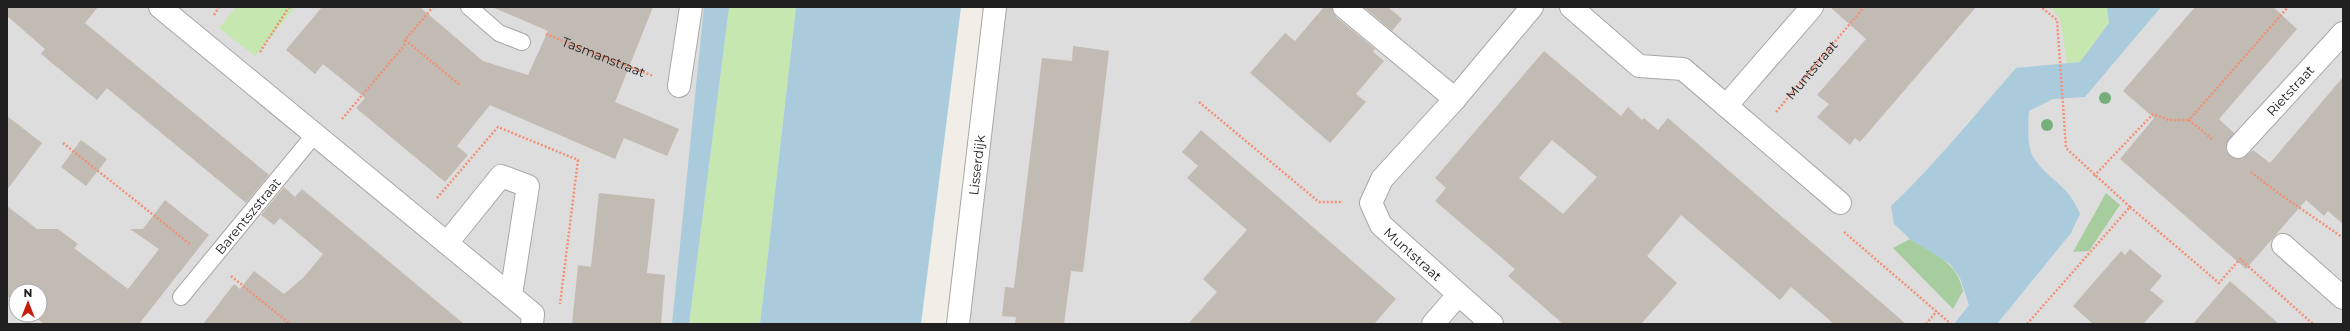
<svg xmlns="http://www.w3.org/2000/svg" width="2350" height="331" font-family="Montserrat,sans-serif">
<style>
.residential{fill:#dedddd;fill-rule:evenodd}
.grass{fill:#c6e7b0}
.forest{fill:#a7cd9e}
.water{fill:#aacbdb}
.building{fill:#c1bbb4;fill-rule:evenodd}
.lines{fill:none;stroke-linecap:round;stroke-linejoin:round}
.service-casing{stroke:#a7a7a7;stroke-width:18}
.minor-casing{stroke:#a7a7a7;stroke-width:24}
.tertiary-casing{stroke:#a7a7a7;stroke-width:24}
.path{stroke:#f39076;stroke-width:2.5;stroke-dasharray:2 2;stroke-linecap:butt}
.service{stroke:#fff;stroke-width:16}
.minor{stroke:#fff;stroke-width:22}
.tertiary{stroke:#fff;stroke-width:22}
.tree{fill:#76af7c}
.labels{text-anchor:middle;stroke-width:3;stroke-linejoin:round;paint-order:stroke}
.street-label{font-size:13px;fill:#202020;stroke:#fff}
</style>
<rect width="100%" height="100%" fill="#f0eee7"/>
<!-- residential -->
<path class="residential" d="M7,7H769L740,324H7ZM16,291H40V315H16Z
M1004,7H2343V324H967Z"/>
<!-- grass -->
<path class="grass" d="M236,7H295L255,56L219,28Z
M729,7H796L760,324H689Z
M2051,7H2107L2109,23L2080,62L2067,63L2060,19Z"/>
<!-- forest -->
<path class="forest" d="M2106,193L2120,205L2089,251L2073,252Z
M1910,239C1934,254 1957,262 1963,291L1953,309L1893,248Z"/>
<!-- water -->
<path class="water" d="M704,7H729L689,324H672Z
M796,7H961L921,324H760Z
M2107,7H2161L2085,97L2053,99L2029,111C2028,123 2027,147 2033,157C2048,180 2069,185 2080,214L2071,233L1997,324H1954L1969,305L1960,278L1950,264L1910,239L1894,224L1891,206C1936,163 1975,115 2016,68L2080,62L2109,23Z"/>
<!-- building -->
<path class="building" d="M7,7H98L85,23L269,175L246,203L107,88L97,100L41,54L45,49L7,16Z
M322,7H420L483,61L528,75L548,31L492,7H653L615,102L679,129L667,156L624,138L615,159L490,105L457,146L468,155L445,182L356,108L365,98L323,64L315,74L286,50Z
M1324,7H1332L1336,17L1375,49L1373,52L1384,61L1356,94L1366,102L1330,143L1250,73L1285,33L1295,41Z
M1364,7H1388L1402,19L1392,31Z
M1830,7H1976L1860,142L1855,138L1850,145L1817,117L1829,104L1817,95L1866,39Z
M2195,7H2273L2297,29L2219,119L2234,133L2226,145V151L2235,159H2242L2253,150L2270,163L2343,77V224L2328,211L2324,216L2306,200L2246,269L2120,159L2154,118L2123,91Z
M1073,46L1109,51L1083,272L1071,271L1064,324H1015L1016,317L1002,316L1005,287L1014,288L1042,58L1072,61Z
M1544,51L1621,116L1628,107L1642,120L1644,118L1658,130L1668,118L1906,324H1834L1791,287L1780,300L1681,215L1647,256L1677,283L1641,324H1563L1508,276L1515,269L1435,201L1446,188L1435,178ZM1552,140L1597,177L1563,214L1519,178Z
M7,116L42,143L7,190Z
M1201,130L1396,299L1374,324H1188L1217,292L1203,279L1247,230L1187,178L1198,166L1182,152Z
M81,140L107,159L86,186L61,167Z
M284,187L295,197L302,189L464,324H203L234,284L240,289L254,271L284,294L304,277L323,254L280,218L274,225L261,215Z
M599,193L655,199L647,273L665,275L661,324H572L578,265L591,267Z
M165,200L209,235L139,324H44L32,315H40V291H16V303L7,296V206L37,229H58L78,244L74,248L128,289L159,249L130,229H143Z
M2130,249L2162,276L2150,290L2164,301L2143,324H2093L2073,306L2121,251L2125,255Z
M2230,281L2279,324H2193Z"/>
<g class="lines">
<!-- service casing -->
<g class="service-casing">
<g id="service">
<path d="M469,7L499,33L522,42"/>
<path id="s3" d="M181,297L315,134"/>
</g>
</g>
<!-- minor casing -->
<g class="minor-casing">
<g id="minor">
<path d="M160,7L533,314L532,324"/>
<path d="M1344,7L1455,99"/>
<path d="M1571,7L1639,66L1683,69L1840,203"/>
<path d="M679,86L691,7"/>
<path d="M1726,106L1812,7"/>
<path id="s4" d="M2238,147L2343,33"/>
<path d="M447,243L501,176L528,186L511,295"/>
<path d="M2283,245L2343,298"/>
<path d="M1433,324L1458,295"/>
<path d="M1492,324L1381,225L1371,203L1382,179L1455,99L1532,7"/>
</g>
</g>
<!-- tertiary casing -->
<g class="tertiary-casing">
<g id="tertiary">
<path id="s5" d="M958,324L995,7"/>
</g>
</g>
<!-- path -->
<g class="path">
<path d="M214,15L219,7"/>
<path id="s1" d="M546,34L653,76"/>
<path d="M405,40L460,85"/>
<path d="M260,52L289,7"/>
<path d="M1199,102L1319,202H1343"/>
<path id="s2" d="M1776,112L1864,7"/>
<path d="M342,119L404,46L405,40L433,7"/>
<path d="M2212,139L2189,120L2288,7"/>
<path d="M63,143L191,245"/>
<path d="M2251,172C2280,196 2313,216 2343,238"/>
<path d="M2094,176L2153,114L2169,120H2189"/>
<path d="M437,198L498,127L578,160L560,304"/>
<path d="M2130,207L2219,283L2240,259L2313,324"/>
<path d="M1844,232L1951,324"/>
<path d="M231,276L290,324"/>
<path d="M1926,324L1937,311"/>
<path d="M2027,324L2130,207L2066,148L2057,20L2041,7"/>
</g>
<!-- service -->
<use href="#service" class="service"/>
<!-- minor -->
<use href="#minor" class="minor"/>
<!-- tertiary -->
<use href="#tertiary" class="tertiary"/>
</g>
<!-- trees -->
<g class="tree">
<circle cx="2105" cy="98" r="6"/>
<circle cx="2047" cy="125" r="6"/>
</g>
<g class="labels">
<!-- street labels -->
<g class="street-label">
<text dy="5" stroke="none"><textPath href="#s1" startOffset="62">Tasmanstraat</textPath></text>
<text dy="5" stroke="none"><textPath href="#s2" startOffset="55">Muntstraat</textPath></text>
<text dy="5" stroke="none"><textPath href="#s4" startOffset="77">Rietstraat</textPath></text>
<text dy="5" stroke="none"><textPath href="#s5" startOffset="160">Lisserdijk</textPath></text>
<text dy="5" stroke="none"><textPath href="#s3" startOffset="105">Barentszstraat</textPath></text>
<text transform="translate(1413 254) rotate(42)" y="5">Muntstraat</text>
</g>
</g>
<!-- border -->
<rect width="2350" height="331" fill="none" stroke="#202020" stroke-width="16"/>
<!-- north arrow -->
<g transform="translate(28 303)"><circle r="19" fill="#ffffff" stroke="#a6a6a6"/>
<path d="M0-3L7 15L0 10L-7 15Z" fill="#c61e0b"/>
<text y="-6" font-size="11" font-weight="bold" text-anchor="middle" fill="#202020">N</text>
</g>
</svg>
